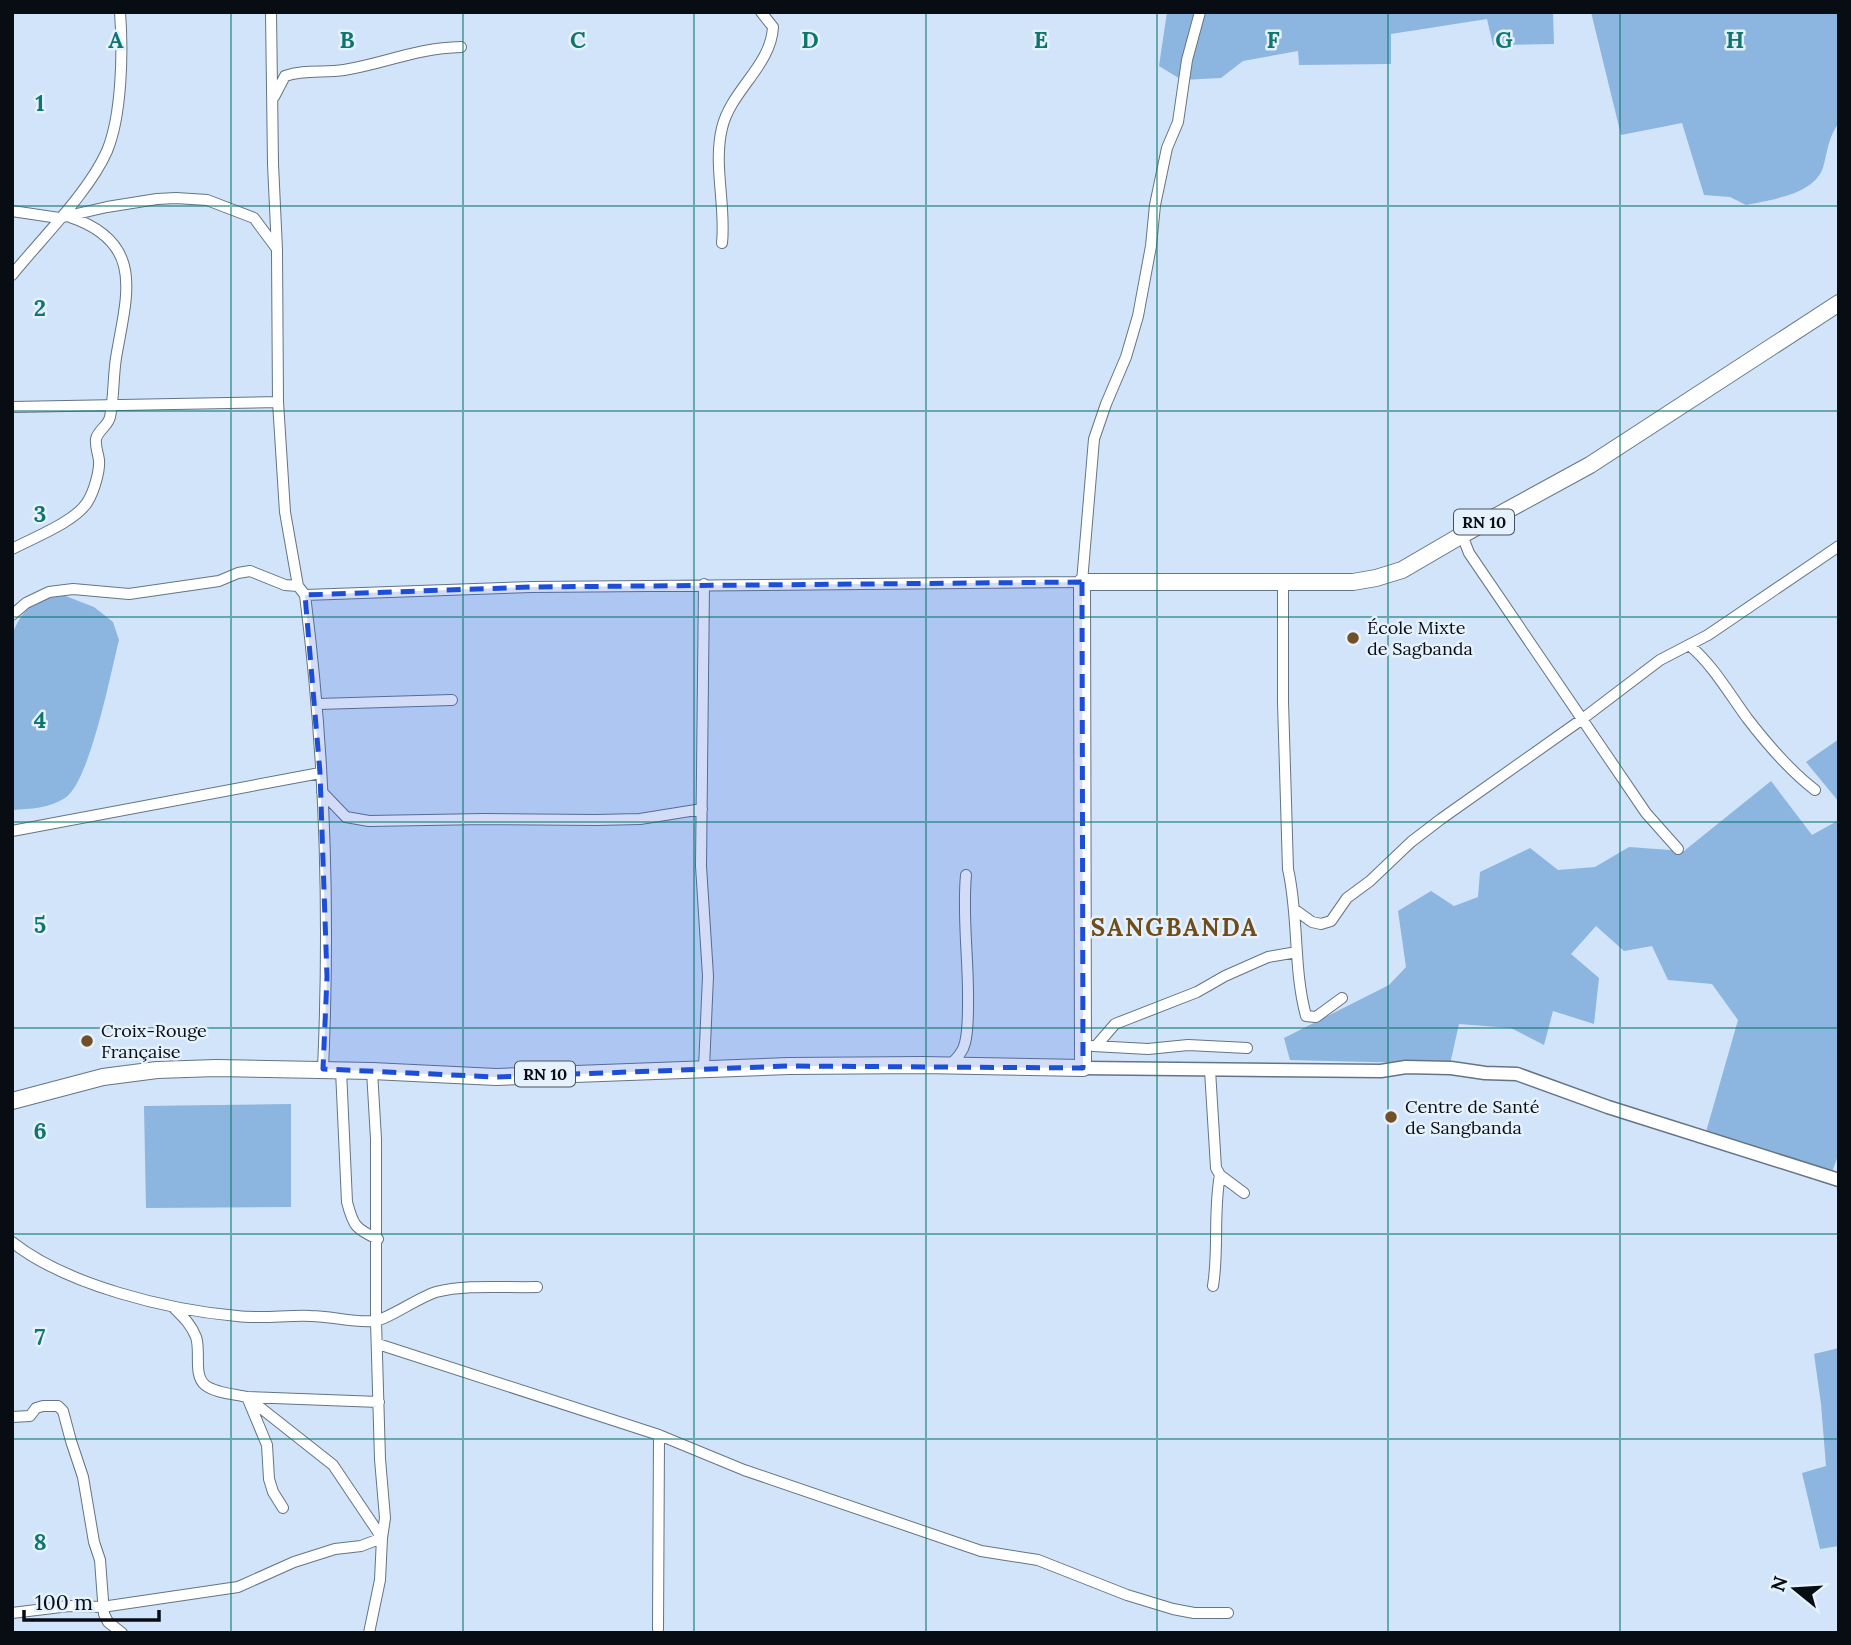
<svg xmlns="http://www.w3.org/2000/svg" width="1851" height="1645" font-family="Lora,serif">
<style>
.green{fill:#8cb5e0}
.lines{fill:none;stroke-linecap:round;stroke-linejoin:round}
.minor-casing{stroke:#647486;stroke-width:12}
.tertiary-casing{stroke:#647486;stroke-width:15}
.primary-casing{stroke:#647486;stroke-width:18}
.minor{stroke:#fff;stroke-width:10}
.tertiary{stroke:#fff;stroke-width:12}
.primary{stroke:#fff;stroke-width:16}
.marked{fill:#1d4ed8;fill-opacity:0.2;stroke:#1d4ed8;stroke-width:5;stroke-dasharray:14 9;stroke-linejoin:round}
.grid{fill:none;stroke:#0f766e;stroke-width:2;stroke-opacity:0.55}
.poi-dot{fill:#715027;stroke:#e5f1fd;stroke-width:2.5}
.labels{text-anchor:middle;stroke-width:5;stroke-linejoin:round;paint-order:stroke}
.shield{fill:#e5f1fd;stroke:#4a515a;stroke-width:2}
.shield-label{font-size:16px;font-weight:bold;fill:#080d14}
.poi-label{font-size:18px;fill:#080d14;stroke:#e5f1fd;text-anchor:start}
.district-label{font-size:24px;font-weight:bold;letter-spacing:2px;fill:#704c1c;stroke:#e5f1fd}
.grid-label{font-size:23px;text-anchor:middle;font-weight:bold;fill:#0f766e;stroke:#e5f1fd;stroke-width:5;stroke-linejoin:round;paint-order:stroke}
</style>
<rect width="100%" height="100%" fill="#d2e4f9"/>
<!-- green -->
<path class="green" d="M1167,12H1553L1554,44L1493,45L1487,19L1391,34V64L1299,65L1298,51L1243,61L1221,78L1182,80L1159,66Z
M1591,12H1839V123C1829,136 1828,148 1824,164C1817,195 1772,199 1746,205L1730,197L1704,195L1682,123L1621,135Z
M63,595L94,607L113,622L119,640C111,671 90,782 65,798C50,808 30,809 12,810V635C22,609 35,598 63,595Z
M1839,739V802L1806,762Z
M1771,781L1812,835L1839,820V1153L1832,1172L1706,1132L1738,1020L1712,984L1668,980L1652,946L1624,951L1596,926L1571,954L1599,978L1594,1024L1553,1011L1544,1045L1511,1028L1459,1024L1450,1064L1290,1060L1284,1038L1389,985L1406,967L1398,911L1431,891L1454,906L1478,897L1480,872L1530,848L1558,870L1595,867L1629,847L1684,851Z
M291,1104V1207L146,1208L144,1106Z
M1839,1348V1546L1820,1549L1802,1473L1826,1466L1821,1404L1814,1354Z"/>
<g class="lines">
<!-- minor casing -->
<g class="minor-casing">
<path id="minor" d="M271,12L273,164L277,250L278,402L285,512L298,586L305,595C325,752 330,912 323,1069
M274,97L285,76C304,69 324,73 344,70C386,63 417,48 461,47
M12,211L59,218L107,207L157,199L176,198L207,200L254,218L277,249
M722,243C726,205 713,165 722,128C731,90 771,66 773,27L761,12
M12,275C41,239 89,192 107,151C122,115 123,51 120,12
M12,407L278,402
M1462,535L1469,553L1646,813L1678,849
M12,549C33,538 77,521 88,501C94,491 100,471 99,460C98,453 95,446 96,439C98,430 108,426 110,417C114,398 113,377 116,358C126,297 147,243 70,217
M1283,581V702L1288,869C1299,917 1293,968 1306,1016L1316,1017L1342,998
M305,595L532,587L1082,582L1094,439L1106,404L1126,357L1138,316L1151,246L1155,205L1167,148L1178,122L1187,60L1200,12
M12,615L26,603L49,592L73,589L129,594L219,581L238,573L250,571L285,585L298,586
M1689,645C1713,665 1728,692 1747,718C1767,744 1789,770 1815,790
M318,704L452,700
M322,792L346,817L369,821L484,819L596,820L640,819L702,809
M12,831L320,773
M1294,909L1312,922L1321,924L1331,921L1347,898L1370,881L1411,842L1441,819L1581,720L1660,660L1708,635L1839,546
M1093,1046L1148,1049L1188,1045L1247,1048
M1096,1046L1115,1024L1197,992L1225,976L1268,957L1297,952
M950,1065C957,1058 963,1052 965,1043C968,1031 968,1017 968,1005C969,961 962,918 966,875
M704,1068L708,976L701,866L704,584
M341,1070L347,1202C353,1225 355,1229 378,1239
M1210,1070L1216,1168L1220,1175L1244,1193
M12,1242C66,1285 168,1310 237,1316C262,1319 286,1315 311,1316C331,1316 354,1323 374,1321C387,1320 419,1297 436,1292C466,1284 506,1288 537,1287
M1213,1286C1219,1249 1213,1212 1220,1175
M173,1307C183,1317 191,1324 196,1337C201,1351 193,1375 205,1385C215,1393 234,1394 247,1397L267,1445L269,1479L273,1492L283,1508
M378,1344L659,1435L744,1470L981,1551L1038,1560L1127,1595L1173,1609L1194,1613H1228
M12,1417L30,1416L36,1408L43,1406H58L63,1411L71,1441L83,1477L94,1542L100,1560L104,1614L108,1622L122,1633
M12,1613L69,1606L102,1607L238,1587L294,1562L335,1549L361,1546L382,1538L385,1518L380,1459L376,1321V1139L372,1071
M658,1629L659,1435
M369,1633L380,1580L382,1538L333,1465L247,1397L379,1402"/>
</g>
<!-- tertiary casing -->
<g class="tertiary-casing">
<path id="tertiary" d="M1083,1068L1381,1071L1406,1067L1451,1068L1485,1073L1517,1074L1608,1107L1839,1180"/>
</g>
<!-- primary casing -->
<g class="primary-casing">
<path id="primary" d="M12,1101L103,1077L157,1070L216,1068L372,1071L496,1077L789,1066L922,1065L1083,1068L1082,582H1353L1376,578L1402,570L1462,535L1590,465L1839,303"/>
</g>
<!-- minor -->
<use href="#minor" class="minor"/>
<!-- tertiary -->
<use href="#tertiary" class="tertiary"/>
<!-- primary -->
<use href="#primary" class="primary"/>
</g>
<!-- marked area -->
<path class="marked" d="M1082,582L1083,1068L789,1066L496,1077L323,1069L327,977L320,773L305,595L532,587Z"/>
<!-- grid -->
<path class="grid" d="M231,12V1633M463,12V1633M694,12V1633M926,12V1633M1157,12V1633M1388,12V1633M1620,12V1633M12,206H1839M12,411H1839M12,617H1839M12,822H1839M12,1028H1839M12,1234H1839M12,1439H1839"/>
<!-- markers -->
<g class="poi-dot">
<circle cx="1353" cy="638" r="7"/>
<circle cx="87" cy="1041" r="7"/>
<circle cx="1391" cy="1117" r="7"/>
</g>
<g class="labels">
<!-- shield labels -->
<g class="shield">
<rect x="1454" y="509.5" width="60" height="25" rx="5"/>
<rect x="515" y="1061.5" width="60" height="25" rx="5"/>
</g>
<g class="shield-label">
<text x="1484" y="528">RN 10</text>
<text x="545" y="1080">RN 10</text>
</g>
<!-- poi labels -->
<g class="poi-label">
<text x="1367" y="634">École Mixte<tspan x="1367" dy="21">de Sagbanda</tspan></text>
<text x="101" y="1037">Croix-Rouge<tspan x="101" dy="21">Française</tspan></text>
<text x="1405" y="1113">Centre de Santé<tspan x="1405" dy="21">de Sangbanda</tspan></text>
</g>
<!-- district labels -->
<g class="district-label">
<text x="1175" y="936">SANGBANDA</text>
</g>
</g>
<g class="grid-label">
<text x="116" y="48">A</text>
<text x="347" y="48">B</text>
<text x="578" y="48">C</text>
<text x="810" y="48">D</text>
<text x="1041" y="48">E</text>
<text x="1273" y="48">F</text>
<text x="1504" y="48">G</text>
<text x="1735" y="48">H</text>
<text x="40" y="111">1</text>
<text x="40" y="316">2</text>
<text x="40" y="522">3</text>
<text x="40" y="728">4</text>
<text x="40" y="933">5</text>
<text x="40" y="1139">6</text>
<text x="40" y="1345">7</text>
<text x="40" y="1550">8</text>
</g>
<!-- border -->
<rect width="1851" height="1645" fill="none" stroke="#080d14" stroke-width="28"/>
<!-- north arrow -->
<g transform="translate(1795 1589) rotate(288)" stroke="#e5f1fd" stroke-width="5" paint-order="stroke">
<path d="M0-5L12 26L0 18L-12 26Z" fill="#080d14"/>
<text y="-10" font-size="19" font-weight="bold" text-anchor="middle" fill="#080d14">N</text>
</g>
<!-- scale -->
<path d="M24 1610v10h135v-10" fill="none" stroke="#080d14" stroke-width="3.5"/>
<text x="35" y="1610" font-size="21" fill="#080d14" stroke="#e5f1fd" stroke-width="5" paint-order="stroke">100 m</text>
</svg>
